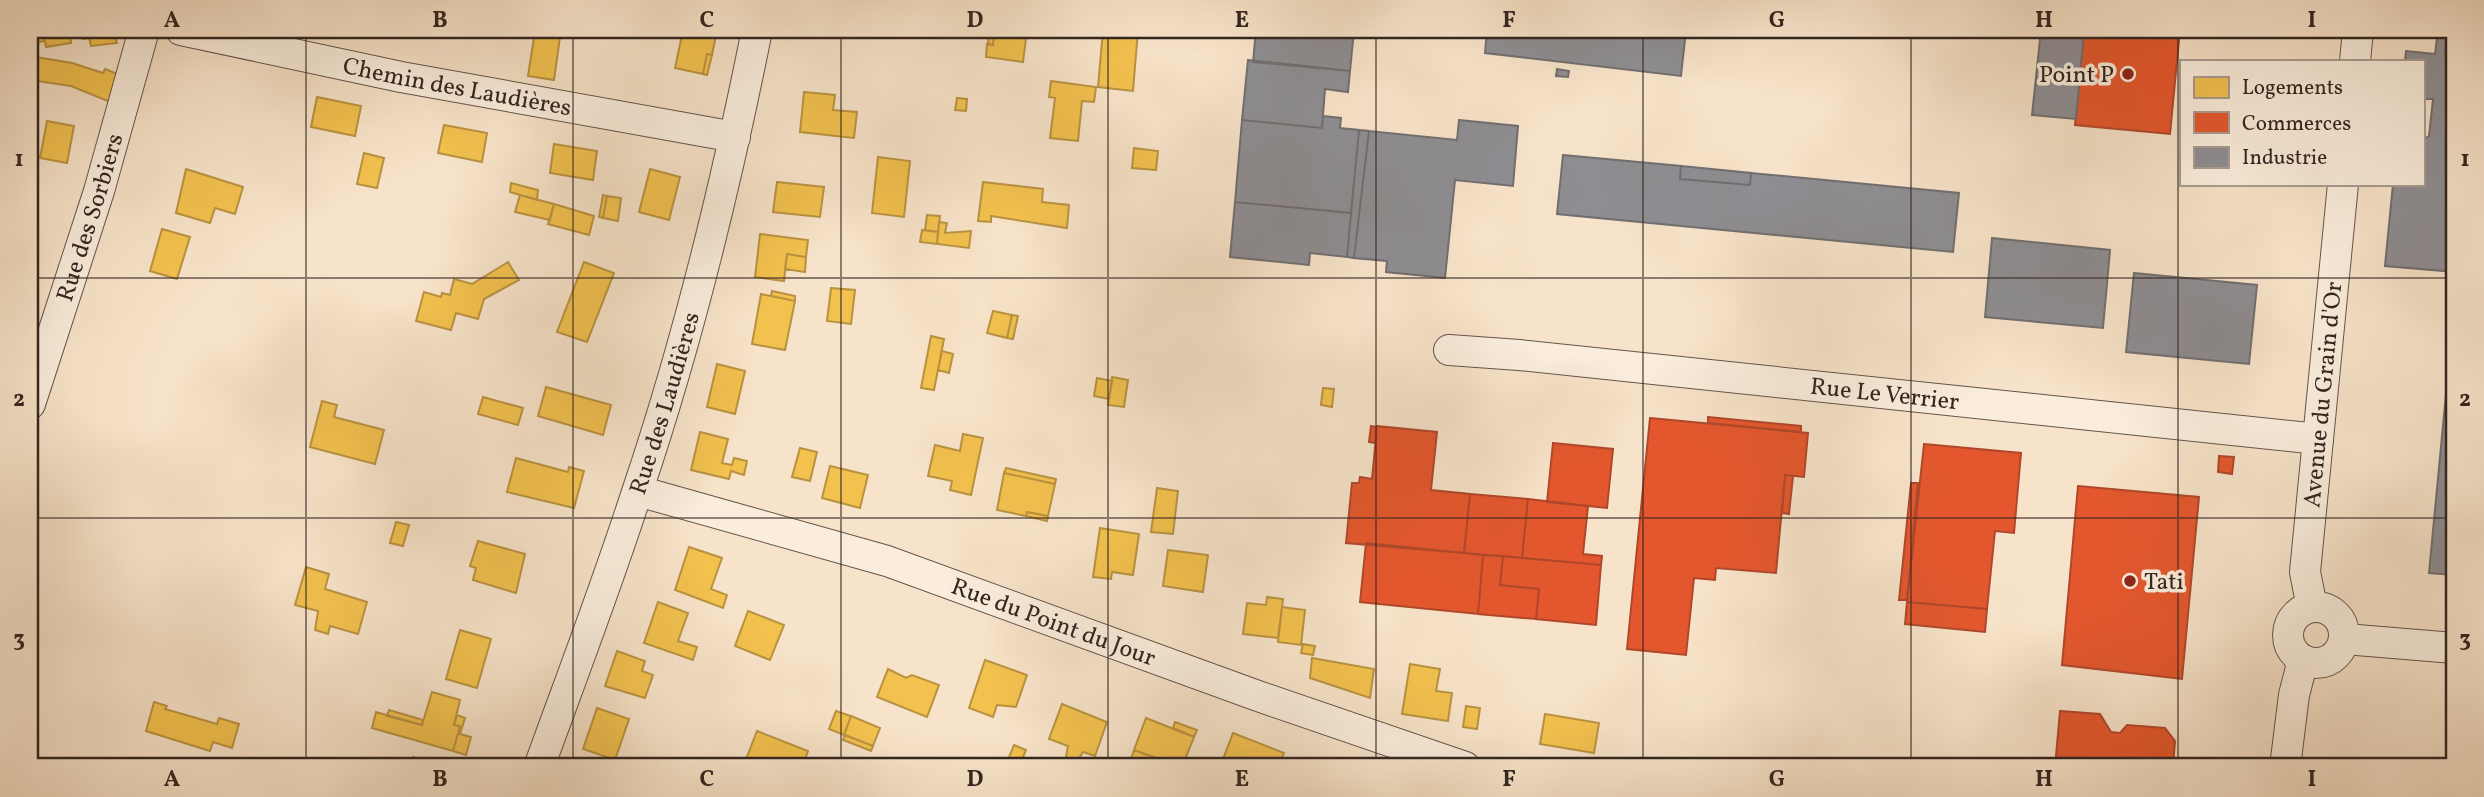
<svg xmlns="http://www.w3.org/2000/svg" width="2484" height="797" font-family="Vollkorn,serif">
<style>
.homes{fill:#f2c14e;stroke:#b99240;stroke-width:2}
.shops{fill:#e4572e;stroke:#af482a;stroke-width:2}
.industry{fill:#8d8d92;stroke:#726e70;stroke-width:2}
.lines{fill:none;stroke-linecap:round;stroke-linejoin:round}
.street-casing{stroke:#64544b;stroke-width:32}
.street{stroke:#faeddc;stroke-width:30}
.grid{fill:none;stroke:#332521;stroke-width:2;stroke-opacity:0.55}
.poi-dot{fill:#8f2418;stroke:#faeddc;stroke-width:2.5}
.labels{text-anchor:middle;stroke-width:7;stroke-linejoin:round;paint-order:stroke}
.poi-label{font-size:24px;fill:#332521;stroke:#faeddc;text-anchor:end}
.street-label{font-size:24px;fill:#332521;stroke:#faeddc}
.neatline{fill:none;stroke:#332521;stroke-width:2.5}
.grid-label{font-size:23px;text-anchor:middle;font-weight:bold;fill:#332521}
</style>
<rect width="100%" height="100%" fill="#f7e3c9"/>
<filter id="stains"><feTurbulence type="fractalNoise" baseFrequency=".00286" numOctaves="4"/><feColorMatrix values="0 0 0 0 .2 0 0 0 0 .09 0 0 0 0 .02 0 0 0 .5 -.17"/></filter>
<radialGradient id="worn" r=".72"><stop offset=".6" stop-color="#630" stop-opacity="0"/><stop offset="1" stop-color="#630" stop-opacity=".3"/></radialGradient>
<!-- homes -->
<path class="homes" d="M33,30H43L45,41L33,43Z
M43,30H70L71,43L46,47Z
M76,30H113L117,43L91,46L89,38L83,39L82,33L77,34Z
M525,30H561L554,80L528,76L535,31Z
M683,30H717L712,55L707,54L703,74L675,68Z
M995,30H1027L1023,62L986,57L987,44L993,45Z
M1103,30H1138L1133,91L1098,87Z
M989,35H994L993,45L988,44Z
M707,54L712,55L707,75L703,74Z
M30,56L72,63L103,73L105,69L123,76L115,104L71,86L30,80Z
M1051,81L1096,87L1094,102L1082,101L1078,141L1050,138L1055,98L1049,97Z
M804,92L835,95L833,110L857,112L854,138L800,132Z
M317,97L361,106L355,136L311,127Z
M957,98L967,99L966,111L955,110Z
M47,121L74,126L67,163L40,158Z
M444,125L487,133L482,162L438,153Z
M554,144L597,151L593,180L550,173Z
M1134,148L1158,151L1156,170L1132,168Z
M364,153L384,158L377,188L357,184Z
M878,157L910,161L904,217L872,213Z
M186,169L243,187L235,214L215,208L210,223L176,213Z
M650,169L680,177L669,220L639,212Z
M777,182L824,187L820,217L773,212Z
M983,182L1043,189L1042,202L1069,205L1067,228L991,216V222L978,221Z
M511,183L538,190L537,200L510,192Z
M520,195L554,204L550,220L515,212Z
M603,195L607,196L603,218L599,217Z
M607,196L621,198L618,221L603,218Z
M554,204L594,216L589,235L548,224Z
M927,215L940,216L938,232L925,230Z
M939,222L947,223L945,233L971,231L969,248L937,244Z
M162,229L190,237L177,279L150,271Z
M922,230L938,232L937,244L920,242Z
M760,234L808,240L806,257L787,254L784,281L755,277Z
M787,254L806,257L805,272L785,269Z
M508,262L519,280L484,299L478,319L456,313L451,330L416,321L424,292L441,297L442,293L450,295L454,279L472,284Z
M584,262L614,273L587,342L557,332Z
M831,288L855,290L851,324L827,321Z
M772,291L795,296V301L771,296Z
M761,294L795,301L785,350L752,344Z
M993,311L1012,315L1007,338L987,333Z
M1012,315L1018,316L1013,339L1007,338Z
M931,336L944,339L934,390L921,388Z
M942,351L953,354L949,373L938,370Z
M717,364L745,371L735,414L707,407Z
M1112,377L1128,380L1124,407L1108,405Z
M1097,378L1112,381L1109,399L1094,396Z
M546,387L611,405L603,435L538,416Z
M1323,388L1334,389L1332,407L1321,405Z
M483,397L523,408L518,425L478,414Z
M322,401L337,405L334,417L384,430L375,464L310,447Z
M700,432L728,439L722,463L732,465L734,458L747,461L744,475L731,471L729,479L691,470Z
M963,434L983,438L971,495L950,490L952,481L928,476L935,445L960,451Z
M800,448L817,452L810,481L792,477Z
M516,458L568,472L569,467L584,471L574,508L507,492Z
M830,466L868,475L860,508L822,498Z
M1006,468L1056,479L1055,484L1004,473Z
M1004,473L1055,484L1048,516L1027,512L1026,516L997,510Z
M1157,488L1178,491L1173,534L1151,532Z
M1027,512L1048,516L1047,521L1026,516Z
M396,522L409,525L403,546L390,543Z
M1100,528L1139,534L1133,575L1112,572L1111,579L1093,577Z
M478,541L525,554L516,593L473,580L476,568L470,566Z
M689,547L722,558L711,589L727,595L723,608L675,590Z
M1168,550L1208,555L1203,592L1163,586Z
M306,567L329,574L325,589L367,602L358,634L330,626L328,634L315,630L318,611L295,605Z
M1267,597L1283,599L1278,638L1243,634L1247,603L1266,605Z
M658,602L688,613L678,641L697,647L693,660L644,643Z
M1282,607L1305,610L1301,645L1278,642Z
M748,611L784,625L770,660L735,646Z
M460,630L491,639L477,688L446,679Z
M1303,644L1315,646L1313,655L1301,653Z
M617,651L645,661L642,671L653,675L645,698L605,686Z
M1312,658L1374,669L1370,698L1310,678Z
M985,660L1027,675L1016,707L997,705L993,717L969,708Z
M1410,664L1440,669L1436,691L1452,693L1448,721L1402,714Z
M888,669L906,678L912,675L939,685L927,717L877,697Z
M432,692L460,700L454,725L460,726L453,751L372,728L376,712L422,725Z
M154,702L167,706L165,709L217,724L219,718L239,724L232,748L213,742L210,751L146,731Z
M1062,704L1107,722L1095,756L1083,752L1077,761L1066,757L1068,746L1049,739Z
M1466,706L1480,708L1477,729L1463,727Z
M597,708L629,719L615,760L583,749Z
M389,710L423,720L422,725L387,716Z
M836,711L851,716L844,735L829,729Z
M1545,714L1599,723L1594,753L1540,744Z
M457,715L465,718L460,734L471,737L466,755L453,751L460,726L454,725Z
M851,716L880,728L873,746L844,735Z
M1146,718L1194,737L1182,767L1134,750Z
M1175,722L1197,730L1194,737L1173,728Z
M757,731L808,751L802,767H743Z
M1233,733L1284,753L1278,767H1220Z
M845,735L873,746L871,751L843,740Z
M1014,745L1026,750L1019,767H1005Z
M1134,750L1161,760L1159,767L1131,759Z
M413,757L447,766V767H410Z
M1161,760L1180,767H1159Z"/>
<!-- shops -->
<path class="shops" d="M2084,30H2180L2170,134L2075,125Z
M1708,417L1801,426V432L1708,423Z
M1650,418L1808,433L1804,477L1785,475L1776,573L1716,568L1715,580L1694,578L1686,655L1627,649Z
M1371,426L1377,427L1375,443L1369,442Z
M1377,426L1437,432L1431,490L1470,494L1464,553L1346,543L1352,483H1359L1360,477L1372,479Z
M1553,443L1613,449L1607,508L1547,502Z
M1924,444L2021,453L2014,533L1995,531L1987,609L1907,602Z
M2219,456L2234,457L2232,474L2218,472Z
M1785,475L1793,476L1789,514L1782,513Z
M1911,483H1918L1907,600H1899Z
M2078,486L2199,497L2182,679L2062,665Z
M1470,494L1528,499L1522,558L1464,553Z
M1528,499L1588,506L1583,554L1602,556L1601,565L1522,558Z
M1366,543L1483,555L1478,614L1360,602Z
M1483,555L1503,556L1500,585L1539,589L1536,619L1478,614Z
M1503,556L1601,565L1596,625L1536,619L1539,589L1500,585Z
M1907,602L1987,609L1985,632L1905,624Z
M2060,711L2100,714L2111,732L2120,733L2127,725L2165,728L2175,741L2173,767H2055Z"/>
<!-- industry -->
<path class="industry" d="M1256,30H1354L1350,71L1253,62Z
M1487,30H1686L1681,76L1485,53Z
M2041,30H2084L2076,119L2032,115Z
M2438,30H2454V37L2447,40L2445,55L2454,56V272L2385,266L2393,184H2423V140L2429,136L2433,99H2423V61H2405L2406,51L2435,54Z
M1248,60L1350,71L1348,92L1325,89L1322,128L1242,120Z
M1557,69L1569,71L1568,77L1556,76Z
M1323,116L1341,118L1340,128L1359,130L1351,213L1235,202L1242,120L1322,128Z
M1459,120L1518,126L1513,186L1455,180L1445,278L1386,272L1387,261L1354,258L1369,131L1457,140Z
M1359,130L1369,131L1354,258L1347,257Z
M1563,155L1681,166L1680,179L1750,185L1751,173L1959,193L1953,252L1557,214Z
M1681,166L1751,173L1750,185L1680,179Z
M1235,202L1351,213L1347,257L1310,253L1309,265L1230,257Z
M1992,238L2110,250L2103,328L1985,317Z
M2134,273L2257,285L2249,364L2126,352Z
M2446,394L2454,395V575L2429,573Z"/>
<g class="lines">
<!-- street casing -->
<g class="street-casing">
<g id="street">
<path id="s1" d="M181,30L401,77L735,137"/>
<path d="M2355,61L2358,30"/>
<path id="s2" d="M1449,350L1519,355L2318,439"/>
<path id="s3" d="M30,404L99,191L144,30"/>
<path id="s4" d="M638,491L887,561L1258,696L1465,767"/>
<circle cx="2316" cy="635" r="28"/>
<path id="s5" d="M2312,607L2305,572L2343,184"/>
<path d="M2345,639L2454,648"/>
<path id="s6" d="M539,767C572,676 607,585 637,492C688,342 726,185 757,30"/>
<path d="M2285,767L2294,695L2303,660"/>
</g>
</g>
<!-- street -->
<use href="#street" class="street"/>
</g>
<!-- grid -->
<path class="grid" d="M306,30V767M573,30V767M841,30V767M1108,30V767M1376,30V767M1643,30V767M1911,30V767M2178,30V767M30,278H2454M30,518H2454"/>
<!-- markers -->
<g class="poi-dot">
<circle cx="2128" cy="74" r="7"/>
<circle cx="2130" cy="581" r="7"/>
</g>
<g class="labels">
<!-- poi labels -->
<g class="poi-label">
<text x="2114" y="82">Point P</text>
<text x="2144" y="589" text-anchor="start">Tati</text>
</g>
<!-- street labels -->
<g class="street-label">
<text dy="8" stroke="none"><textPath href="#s1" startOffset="282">Chemin des Laudières</textPath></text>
<text dy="8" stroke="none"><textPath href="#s3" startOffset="196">Rue des Sorbiers</textPath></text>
<text dy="8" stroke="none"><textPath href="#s2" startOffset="438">Rue Le Verrier</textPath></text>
<text dy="8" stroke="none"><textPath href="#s5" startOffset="214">Avenue du Grain d'Or</textPath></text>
<text dy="8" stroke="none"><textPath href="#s6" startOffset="385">Rue des Laudières</textPath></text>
<text dy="8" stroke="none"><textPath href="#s4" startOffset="436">Rue du Point du Jour</textPath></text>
</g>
</g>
<!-- margin -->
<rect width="2484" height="797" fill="none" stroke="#f7e3c9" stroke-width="77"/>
<!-- legend -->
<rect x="2180" y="60" width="245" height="126" fill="#faeddc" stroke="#aa9d91" stroke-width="2"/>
<rect x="2194" y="77" width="35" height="21" fill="#f2c14e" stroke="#aa9d91" stroke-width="2"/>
<text x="2242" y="94" font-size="21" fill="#332521">Logements</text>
<rect x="2194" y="112" width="35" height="21" fill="#e4572e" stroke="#aa9d91" stroke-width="2"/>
<text x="2242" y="130" font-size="21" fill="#332521">Commerces</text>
<rect x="2194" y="147" width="35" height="21" fill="#8d8d92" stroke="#aa9d91" stroke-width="2"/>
<text x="2242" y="164" font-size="21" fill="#332521">Industrie</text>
<rect x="38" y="38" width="2408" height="720" class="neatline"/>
<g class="grid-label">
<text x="172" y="27">A</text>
<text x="440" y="27">B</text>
<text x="707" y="27">C</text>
<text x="975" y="27">D</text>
<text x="1242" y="27">E</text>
<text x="1509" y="27">F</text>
<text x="1777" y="27">G</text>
<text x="2044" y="27">H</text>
<text x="2312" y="27">I</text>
<text x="19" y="166">1</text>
<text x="2465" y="166">1</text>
<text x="19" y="406">2</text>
<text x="2465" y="406">2</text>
<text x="19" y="646">3</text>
<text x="2465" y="646">3</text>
<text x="172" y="786">A</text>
<text x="440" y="786">B</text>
<text x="707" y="786">C</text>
<text x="975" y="786">D</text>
<text x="1242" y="786">E</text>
<text x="1509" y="786">F</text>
<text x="1777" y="786">G</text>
<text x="2044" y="786">H</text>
<text x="2312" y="786">I</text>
</g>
<rect width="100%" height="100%" filter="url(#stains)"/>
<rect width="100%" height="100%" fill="url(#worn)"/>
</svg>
